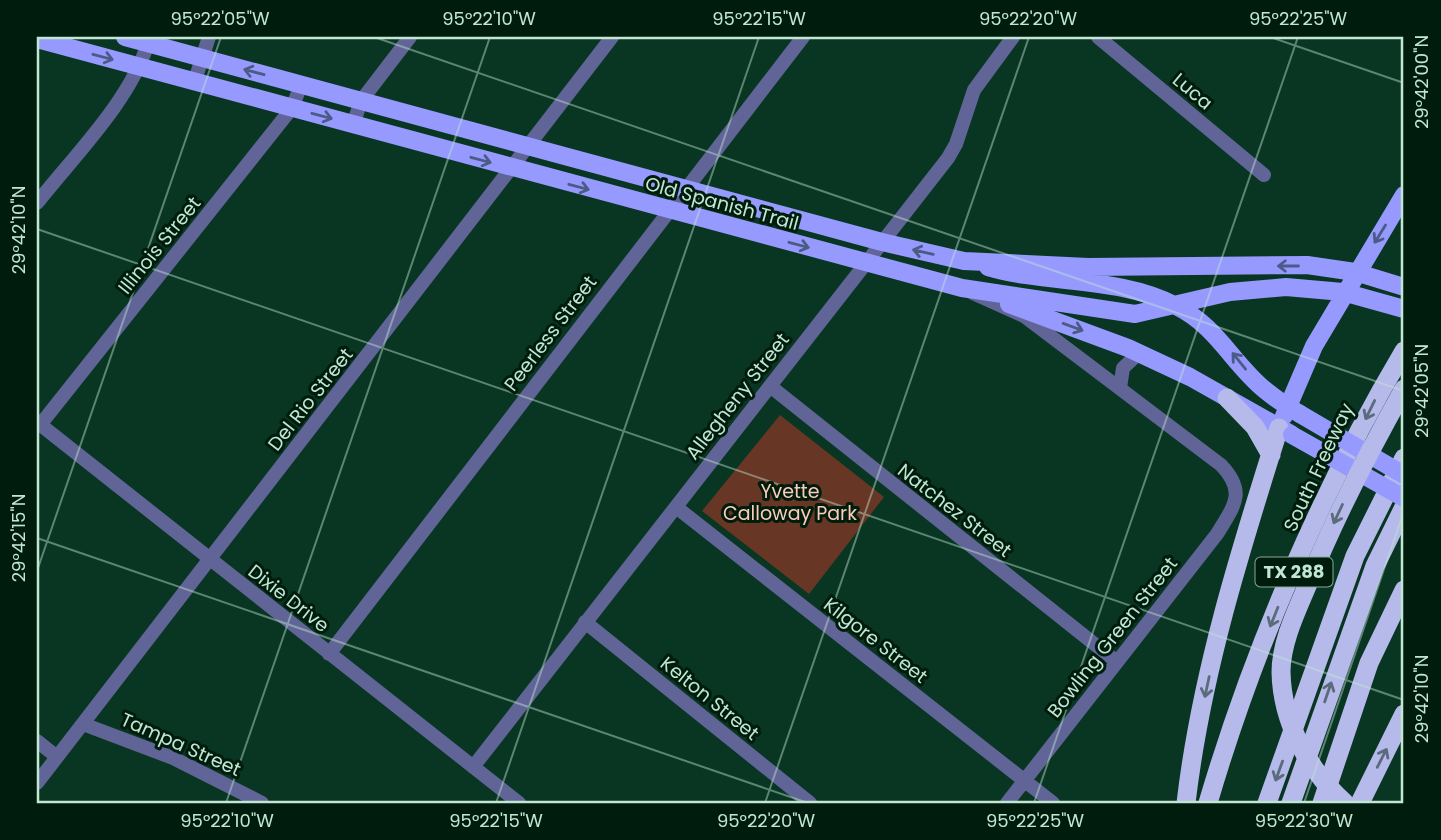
<svg xmlns="http://www.w3.org/2000/svg" width="1441" height="840" font-family="Poppins,sans-serif">
<style>
.green{fill:#673624}
.lines{fill:none;stroke-linecap:round;stroke-linejoin:round}
.minor{stroke:#616496;stroke-width:14}
.major{stroke:#969aff;stroke-width:18}
.highway{stroke:#b5baea;stroke-width:19}
.major-bridge{stroke:#969aff;stroke-width:18}
.highway-bridge{stroke:#b5baea;stroke-width:19}
.oneway{stroke:#4b5b86}
.oneway2{stroke:#5a6b7c}
.ticks{fill:none;stroke:#c1e7d2;stroke-width:2;stroke-opacity:0.45}
.labels{text-anchor:middle;stroke-width:6;stroke-linejoin:round;paint-order:stroke}
.shield{fill:#001c0d;stroke:#87aa97;stroke-width:2}
.shield-label{font-size:18px;font-weight:bold;fill:#c1e7d2}
.street-label{font-size:19px;fill:#c1e7d2;stroke:#001c0d}
.park-label{font-size:19px;fill:#f9ccbb;stroke:#001c0d}
.neatline{fill:none;stroke:#c1e7d2;stroke-width:2.5}
.ticks-label{font-size:18px;text-anchor:middle;fill:#c1e7d2}
</style>
<rect width="100%" height="100%" fill="#093623"/>
<!-- green -->
<path class="green" d="M780,415L884,497L809,594L702,511Z"/>
<g class="lines">
<!-- minor -->
<path class="minor" d="M1098,37L1264,175
M194,83L209,37
M353,125L361,101L410,37
M37,203C74,156 130,101 148,43
M973,293L1024,316L1221,465C1247,492 1234,506 1217,534L1007,803
M770,386L1117,662
M1120,388L1123,368L1139,353
M37,422L519,803
M40,425L292,108L301,85
M676,507L1053,803
M585,622L810,803
M329,654L803,37
M83,724L173,758L262,803
M37,741L57,757
M473,767L948,158L956,144L974,90L1013,37
M37,783L612,37"/>
<!-- major -->
<path class="major" d="M125,37L882,242L964,261L1088,267L1307,265L1355,272L1404,287
M37,39L962,288L1135,314L1230,292L1286,287L1343,292L1404,309
M988,267C1049,285 1119,276 1176,306C1217,326 1232,363 1265,390C1276,399 1288,407 1300,414
M1009,304L1128,348L1190,377L1291,434
M1284,416L1314,346L1404,195"/>
<!-- highway -->
<path class="highway" d="M1227,398L1255,427L1271,455
M1186,803C1201,675 1240,551 1279,428
M1208,803C1253,650 1322,489 1404,351
M1267,803L1355,556L1404,458
M1291,803L1375,566L1404,507
M1322,803L1369,663L1404,590
M1360,803L1404,714"/>
<!-- major-bridge -->
<path class="major-bridge" d="M1300,414L1404,475
M1292,435L1404,498"/>
<!-- highway-bridge -->
<path class="highway-bridge" d="M1345,803C1309,771 1282,723 1281,672C1281,643 1296,612 1307,586C1335,517 1368,453 1404,389"/>
</g>
<!-- one-way arrows -->
<defs><path id="oneway-shaft" d="M-6 0H5M1.5-3L5.5 0L1.5 3" fill="none" stroke-width="1.6" stroke-linecap="round" stroke-linejoin="round" transform="scale(1.75)"/></defs>
<g class="oneway">
<use href="#oneway-shaft" transform="translate(103 57) rotate(15)"/>
<use href="#oneway-shaft" transform="translate(254 72) rotate(-165)"/>
<use href="#oneway-shaft" transform="translate(322 116) rotate(15)"/>
<use href="#oneway-shaft" transform="translate(481 160) rotate(15)"/>
<use href="#oneway-shaft" transform="translate(579 187) rotate(15)"/>
<use href="#oneway-shaft" transform="translate(1380 234) rotate(122)"/>
<use href="#oneway-shaft" transform="translate(799 245) rotate(15)"/>
<use href="#oneway-shaft" transform="translate(923 252) rotate(-167)"/>
<use href="#oneway-shaft" transform="translate(1288 266) rotate(180)"/>
<use href="#oneway-shaft" transform="translate(1073 327) rotate(20)"/>
<use href="#oneway-shaft" transform="translate(1239 361) rotate(-129)"/>
</g>
<g class="oneway2">
<use href="#oneway-shaft" transform="translate(1370 410) rotate(116)"/>
<use href="#oneway-shaft" transform="translate(1338 514) rotate(115)"/>
<use href="#oneway-shaft" transform="translate(1274 617) rotate(112)"/>
<use href="#oneway-shaft" transform="translate(1207 687) rotate(102)"/>
<use href="#oneway-shaft" transform="translate(1328 692) rotate(-71)"/>
<use href="#oneway-shaft" transform="translate(1382 758) rotate(-63)"/>
<use href="#oneway-shaft" transform="translate(1279 771) rotate(110)"/>
</g>
<!-- ticks -->
<path class="ticks" d="M374,37L1404,391M1270,37L1404,83M37,229L1404,700M37,538L808,803M37,571L221,37M226,803L490,37M496,803L759,37M765,803L1029,37M1034,803L1298,37M1304,803L1404,511"/>
<g class="labels">
<!-- shield labels -->
<rect class="shield" x="1255.5" y="557.5" width="77" height="29" rx="5"/>
<g class="shield-label">
<text x="1294" y="578">TX 288</text>
</g>
<!-- street labels -->
<g class="street-label">
<text transform="translate(1193 91) rotate(40)" y="7">Luca</text>
<text transform="translate(722 203) rotate(15)" y="7">Old Spanish Trail</text>
<text transform="translate(159 245) rotate(-51)" y="7">Illinois Street</text>
<text transform="translate(550 333) rotate(-53)" y="7">Peerless Street</text>
<text transform="translate(737 396) rotate(-52)" y="7">Allegheny Street</text>
<text transform="translate(310 399) rotate(-52)" y="7">Del Rio Street</text>
<text transform="translate(1318 467) rotate(-65)" y="7">South Freeway</text>
<text transform="translate(955 510) rotate(38)" y="7">Natchez Street</text>
<text transform="translate(289 598) rotate(38)" y="7">Dixie Drive</text>
<text transform="translate(1112 637) rotate(-52)" y="7">Bowling Green Street</text>
<text transform="translate(876 640) rotate(38)" y="7">Kilgore Street</text>
<text transform="translate(710 698) rotate(39)" y="7">Kelton Street</text>
<text transform="translate(181 744) rotate(24)" y="7">Tampa Street</text>
</g>
<!-- park labels -->
<g class="park-label">
<text x="790" y="498">Yvette<tspan x="790" dy="22">Calloway Park</tspan></text>
</g>
</g>
<!-- border -->
<rect width="1441" height="840" fill="none" stroke="#001c0d" stroke-width="77"/>
<rect x="38" y="38" width="1364" height="764" class="neatline"/>
<g class="ticks-label">
<text x="220" y="25">95°22'05"W</text>
<text x="489" y="25">95°22'10"W</text>
<text x="759" y="25">95°22'15"W</text>
<text x="1028" y="25">95°22'20"W</text>
<text x="1298" y="25">95°22'25"W</text>
<text transform="translate(1422 82) rotate(-90)" y="6">29°42'00"N</text>
<text transform="translate(19 230) rotate(-90)" y="6">29°42'10"N</text>
<text transform="translate(1422 391) rotate(-90)" y="6">29°42'05"N</text>
<text transform="translate(19 538) rotate(-90)" y="6">29°42'15"N</text>
<text transform="translate(1422 699) rotate(-90)" y="6">29°42'10"N</text>
<text x="227" y="827">95°22'10"W</text>
<text x="496" y="827">95°22'15"W</text>
<text x="766" y="827">95°22'20"W</text>
<text x="1035" y="827">95°22'25"W</text>
<text x="1304" y="827">95°22'30"W</text>
</g>
</svg>
